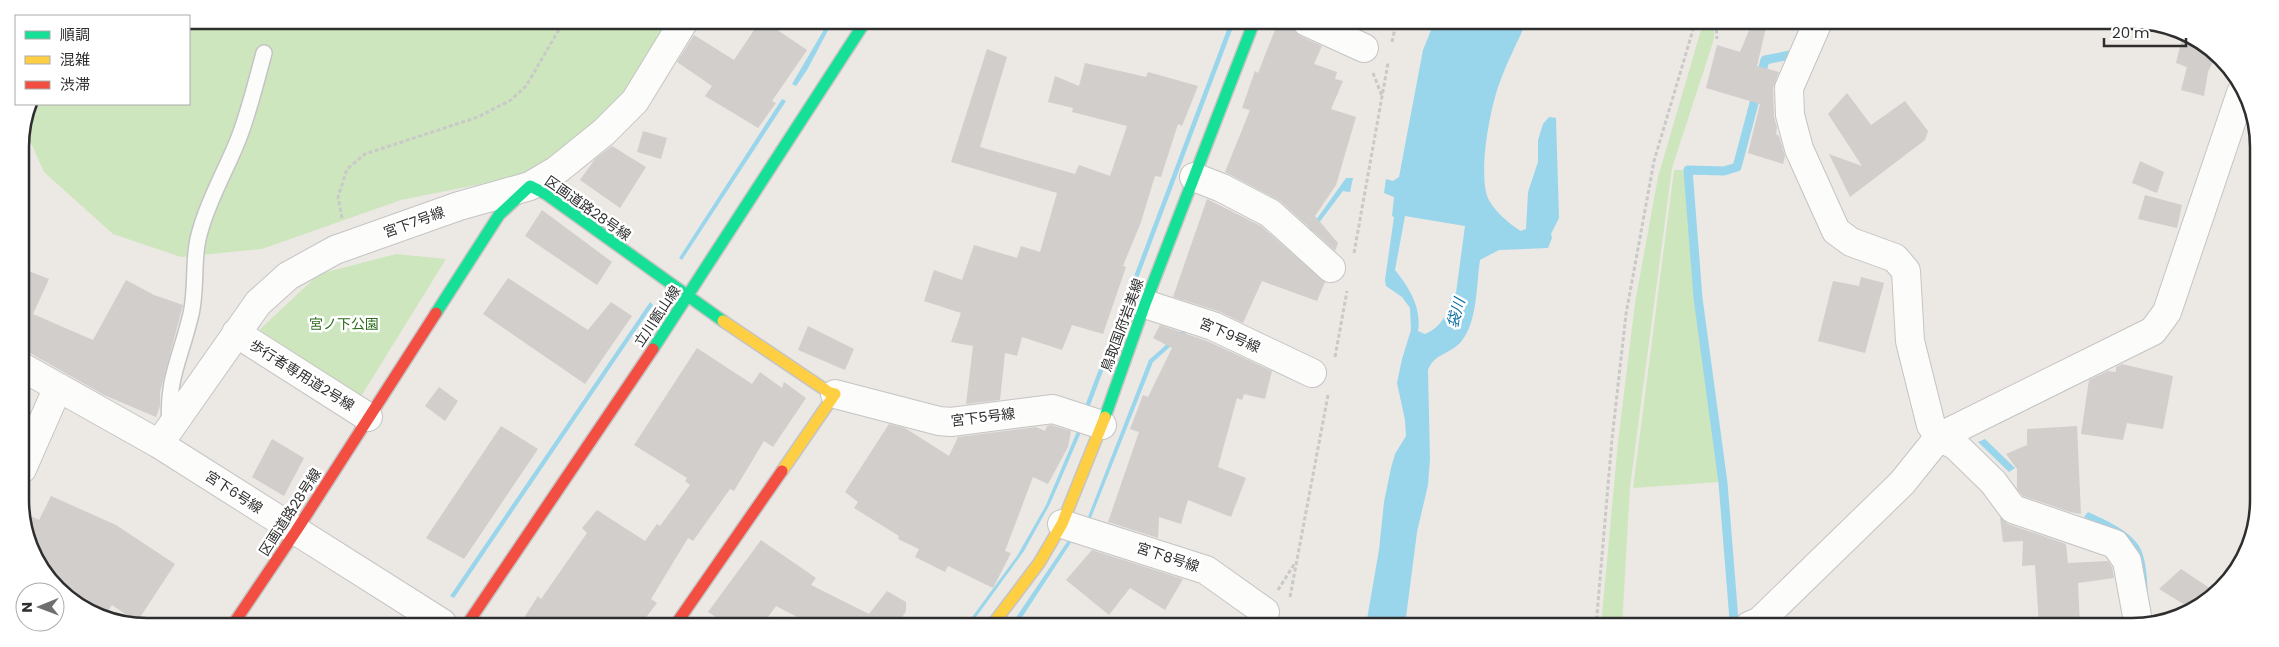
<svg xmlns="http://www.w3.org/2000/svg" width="2279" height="647" font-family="Poppins,'Noto Sans JP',sans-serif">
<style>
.green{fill:#cee6be}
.water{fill:#99d6ec;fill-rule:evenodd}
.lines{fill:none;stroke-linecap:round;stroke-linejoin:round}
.stream{stroke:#99d6ec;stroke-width:9}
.building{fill:#d1cecb}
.lane-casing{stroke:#c5c4c5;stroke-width:18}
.street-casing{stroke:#c5c4c5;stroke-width:30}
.fast-casing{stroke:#c5c4c5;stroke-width:14}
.slow-casing{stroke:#c5c4c5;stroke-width:14}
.jam-casing{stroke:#c5c4c5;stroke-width:14}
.path{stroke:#c9c9c8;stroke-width:3;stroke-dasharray:4 2.5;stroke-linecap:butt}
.lane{stroke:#fcfcfb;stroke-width:15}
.street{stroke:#fcfcfb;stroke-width:28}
.fast{stroke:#16e098;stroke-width:11}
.slow{stroke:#ffcf43;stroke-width:11}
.jam{stroke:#f24e42;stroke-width:11}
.labels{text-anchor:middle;stroke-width:5;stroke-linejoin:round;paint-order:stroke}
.street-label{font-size:14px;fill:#2e2e2e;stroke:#fff}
.park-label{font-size:14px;fill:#2c6e1b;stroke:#fff}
.water-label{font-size:15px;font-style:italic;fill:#0d6fa3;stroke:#fff}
.rim{fill:none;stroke:#2e2e2e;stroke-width:2.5}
</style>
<rect width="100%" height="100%" fill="#ece8e4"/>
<!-- green -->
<path class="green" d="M189,20L678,21L621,105L550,167L496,181L401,200L262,249L181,257L113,234L44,172L23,125L28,104H189Z
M1703,23H1714V39L1672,168L1630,487L1622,626H1601L1618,442L1635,303L1658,177Z
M1674,170H1685L1695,303L1719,482L1633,488Z
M396,254L446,259L360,398L256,333L319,274Z"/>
<!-- water -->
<path class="water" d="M829,21H833L807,70L796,86L792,84Z
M1230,22H1235L1086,416L1082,414Z
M1434,23H1526C1518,41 1508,60 1501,79C1490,107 1480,163 1486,192C1489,207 1508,223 1521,231L1526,229L1528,192L1538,162V140L1543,124L1549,117L1556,118L1559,218L1551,234L1552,238L1548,248L1499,250L1480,260C1476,286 1478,323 1460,343C1448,355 1434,354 1428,370L1430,459L1428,485L1417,532L1405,625H1366L1379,550L1384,502L1391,468L1395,454L1406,436L1405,420L1397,383L1402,359L1411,330L1410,308L1402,297L1386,286L1385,280L1394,217L1392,216L1394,197L1384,193L1386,179L1393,181L1399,177L1423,50ZM1405,216L1465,226L1456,293H1452C1448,311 1444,326 1425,334L1418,331C1422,308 1409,287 1395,270Z
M782,99L786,101L682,260L679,258Z
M1346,178H1353L1350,192L1343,191L1309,236L1306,234Z
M650,302L653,305L454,598L450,596Z
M1185,328L1188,331L1153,362L1089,523L1086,522L1149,360Z
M1081,422L1085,423L1050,504L1024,551L971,624H967L1017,556L1046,505Z
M1985,439L2015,468L2009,472L1978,442Z
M2088,512C2105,520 2128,529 2139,546C2147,559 2147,581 2148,596L2142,600L2117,535L2084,517Z
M1069,539L1072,541L1017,625H1011Z"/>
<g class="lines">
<!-- stream -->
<path class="stream" d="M1760,79L1765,60L1795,54
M1734,620L1723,483L1698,298L1688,170L1724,171L1737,167L1757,92"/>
</g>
<!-- building -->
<path class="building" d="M760,21H764L807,50L772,101L776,103L758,128L705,96L712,86L677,62L694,35L734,60Z
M1278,22L1292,26L1300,36L1322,46L1314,64L1337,72L1335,79L1343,81L1331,109L1356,117L1336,185L1315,216L1338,243L1335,251L1280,201L1225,172L1250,110L1242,108L1255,71L1258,73Z
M1752,23H1767L1757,66L1779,72L1773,88L1774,116L1777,128L1776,134L1779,136L1785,156L1783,164L1748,153L1760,104L1706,88L1717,45L1740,52Z
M2183,35L2217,54L2208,72L2204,96L2181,90L2187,67L2176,63Z
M987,49L1007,57L980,147L1075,174L1079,165L1110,176L1127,126L1072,112L1073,108L1048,102L1055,76L1079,86L1085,63L1146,77L1148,72L1198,86L1182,126L1178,124L1161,177L1155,176L1141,222L1123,266L1126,267L1103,334L1072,325L1062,350L1022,337L1017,356L1005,353L1000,400L966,404L973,346L951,342L961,313L924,301L934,270L962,280L974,245L1017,258L1021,246L1040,252L1057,193L951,162Z
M1847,93L1871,125L1905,101L1928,131L1925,140L1850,197L1829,154L1862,166L1828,114Z
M643,131L667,138L661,159L637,152Z
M612,146L646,167L620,208L580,180L595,159Z
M2140,161L2164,172L2157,193L2132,183Z
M2145,195L2182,205L2177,228L2138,219Z
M1207,199L1261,226L1325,282L1317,301L1262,281L1243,323L1218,311L1173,297Z
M542,210L612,262L597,285L525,236Z
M21,268L49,279L33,314L93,340L126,280L154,295L183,305L160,392V406L156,417L104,395L30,353L21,351Z
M1861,277L1884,283L1865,353L1818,341L1833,281L1859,286Z
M508,278L588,330L611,302L632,316L585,384L483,314Z
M1160,325L1207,341L1272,371L1265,399L1244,394L1242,400L1237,398L1218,467L1246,478L1231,517L1188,500L1181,524L1159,517L1158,538L1108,522L1139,432L1130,429L1143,395L1148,397L1172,348L1153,338Z
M808,326L854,349L845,370L798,350Z
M697,348L752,384L760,372L782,388L784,382L806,398L773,447L764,441L734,491L730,489L693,541L688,538L651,599L657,603L641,624H520L538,596L541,599L587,533L582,528L597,510L645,541L657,524L660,526L690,485L685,481L687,478L634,445Z
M2122,364L2173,376L2163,429L2127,423L2123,440L2081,434L2089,380L2108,371L2116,372V367Z
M439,387L458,401L445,421L425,406Z
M889,424L905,428L949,456L958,437L1036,427L1045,431L1047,426L1051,425L1071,431L1068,447L1048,484L1033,477L1005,551L1011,553L993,588L948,566L945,572L915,557L919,549L898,539L899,536L854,508L858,502L845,492Z
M501,426L538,449L464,559L426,538Z
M2077,426L2081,514L2070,512L2023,496L2017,489V469L2006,454L2027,445V429Z
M272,439L304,458L284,496L252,477Z
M51,496L116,525L175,564L137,622L112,605L104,617L52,584L22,525V512L39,520Z
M2000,517L2008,524L2066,544L2068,563L2108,561L2112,567L2114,578L2078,583L2080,627H2047V624H2039L2035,565L2022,566L2023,541L2003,542Z
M761,540L816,578L811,585L869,614L887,591L906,602V611L898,624H811L776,606L763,624H727L708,612Z
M1092,550L1183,579L1165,610L1130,588L1109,615L1066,580Z
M2181,569L2217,593L2216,596L2193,610L2159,589Z"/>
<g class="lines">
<!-- lane casing -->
<g class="lane-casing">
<path id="lane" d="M170,426C166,382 180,359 190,318C198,290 191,258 201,228C210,197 226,170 238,140C249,112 256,82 264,53"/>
</g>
<!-- street casing -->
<g class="street-casing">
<path id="street" d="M1307,22L1364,48
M1817,24L1789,88L1790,115L1799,149L1836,231L1851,242L1895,258L1906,271L1910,341L1931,425L1939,437L1956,446L1993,482L2013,509L2115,544L2127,561L2139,627
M1194,177L1222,188L1270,213L1331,268
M1145,304L1213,326L1312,373
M236,333L368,417
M22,367L159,444L442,623
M835,394L939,421L951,422L1053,409L1102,425
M159,444L258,303L288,276L335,250L459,206L530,186L557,170L604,132L635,101L684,21
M22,469L58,387
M1062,524L1206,570L1265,612
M1749,626L1760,621L1902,483L1939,437L2153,331L2167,312L2241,93"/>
</g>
<!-- fast casing -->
<g class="fast-casing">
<path id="fast" d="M436,313L499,215L530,186L546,194L723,321
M653,349L865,22
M1105,417L1145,304L1254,22"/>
</g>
<!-- slow casing -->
<g class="slow-casing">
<path id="slow" d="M723,321L830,393L835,394L782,471
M993,624L1039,563L1062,524L1105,417"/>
</g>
<!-- jam casing -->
<g class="jam-casing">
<path id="jam" d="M234,623L296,531L436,313
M468,623L653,349
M676,624L782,471"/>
</g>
<!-- path -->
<path class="path" d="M1716,23L1717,39
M1392,42L1396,23
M1373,73L1382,96
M342,218L338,197L347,169L365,154L478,117L511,100L526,86L564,21
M1354,253L1388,63
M1335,357L1347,291
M1278,590L1295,563
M1290,597L1328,395
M1596,626L1612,439L1626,314L1654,161L1695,23"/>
<!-- lane -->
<use href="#lane" class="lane"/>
<!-- street -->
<use href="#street" class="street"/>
<!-- fast -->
<use href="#fast" class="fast"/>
<!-- slow -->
<use href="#slow" class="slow"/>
<!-- jam -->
<use href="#jam" class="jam"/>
</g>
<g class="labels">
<!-- street labels -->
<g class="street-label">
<text transform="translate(588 208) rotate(35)" y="5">区画道路28号線</text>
<text transform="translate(414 222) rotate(-20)" y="5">宮下7号線</text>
<text transform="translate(657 316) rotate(-56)" y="5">立川甑山線</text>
<text transform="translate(1122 325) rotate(-70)" y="5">鳥取国府岩美線</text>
<text transform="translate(1230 335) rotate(24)" y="5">宮下9号線</text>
<text transform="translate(302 375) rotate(32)" y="5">歩行者専用道2号線</text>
<text transform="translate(983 417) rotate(-7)" y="5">宮下5号線</text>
<text transform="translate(234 492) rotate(33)" y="5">宮下6号線</text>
<text transform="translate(290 512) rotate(-57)" y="5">区画道路28号線</text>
<text transform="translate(1168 557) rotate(18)" y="5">宮下8号線</text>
</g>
<!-- park labels -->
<g class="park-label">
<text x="344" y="329">宮ノ下公園</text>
</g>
<!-- water labels -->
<g class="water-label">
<text transform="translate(1456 313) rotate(-74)" y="5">袋川</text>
</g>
</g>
<!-- crop -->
<path d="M0 0H2279V647H0ZM147 29H2132A118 118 0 0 1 2250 147V500A118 118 0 0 1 2132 618H147A118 118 0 0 1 29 500V147A118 118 0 0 1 147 29Z" fill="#fff" fill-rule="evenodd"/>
<path class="rim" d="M147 29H2132A118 118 0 0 1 2250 147V500A118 118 0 0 1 2132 618H147A118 118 0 0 1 29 500V147A118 118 0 0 1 147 29Z"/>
<!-- legend -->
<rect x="15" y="15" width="175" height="90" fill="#ffffff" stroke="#ababab"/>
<rect x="25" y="31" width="25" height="8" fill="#16e098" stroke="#ababab"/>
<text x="60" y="40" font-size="15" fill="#2e2e2e">順調</text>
<rect x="25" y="56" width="25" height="8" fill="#ffcf43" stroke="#ababab"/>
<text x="60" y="65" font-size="15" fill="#2e2e2e">混雑</text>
<rect x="25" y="81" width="25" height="8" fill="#f24e42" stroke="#ababab"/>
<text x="60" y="90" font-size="15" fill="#2e2e2e">渋滞</text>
<!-- north arrow -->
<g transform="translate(40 607) rotate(269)"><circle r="24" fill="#ffffff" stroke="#ababab"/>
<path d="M0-4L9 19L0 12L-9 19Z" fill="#706f6e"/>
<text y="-8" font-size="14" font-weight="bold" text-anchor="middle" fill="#2e2e2e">N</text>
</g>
<!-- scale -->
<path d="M2104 38v8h82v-8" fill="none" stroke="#2e2e2e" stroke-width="2.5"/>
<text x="2112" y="38" font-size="15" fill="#2e2e2e" stroke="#ffffff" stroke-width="4" paint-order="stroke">20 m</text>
</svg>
